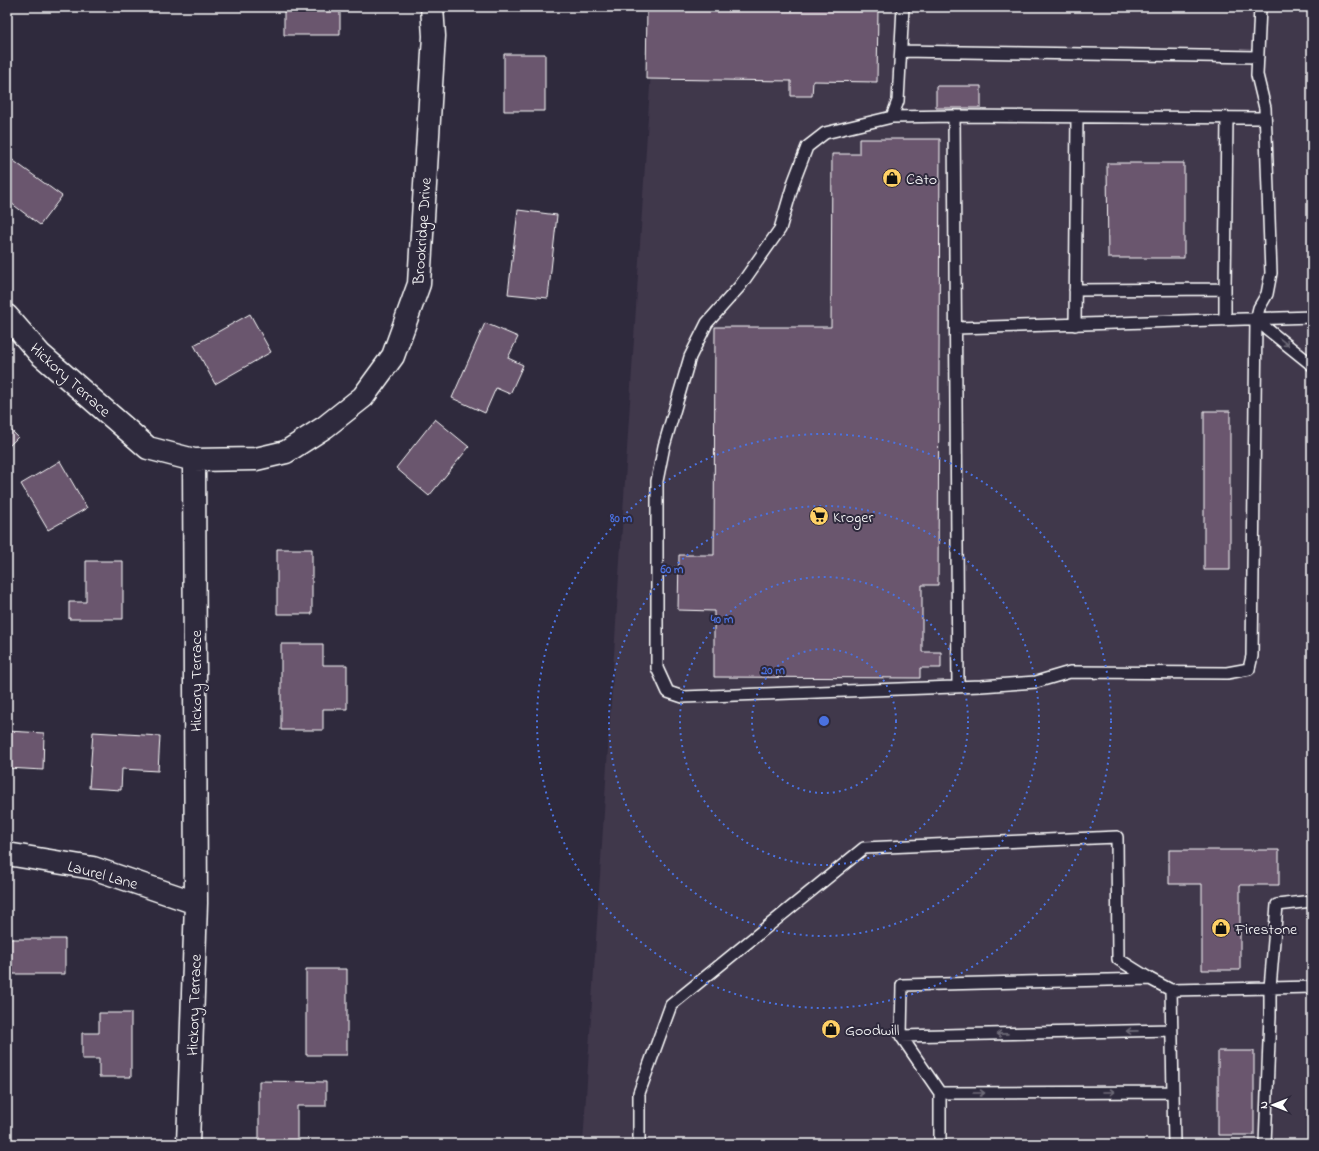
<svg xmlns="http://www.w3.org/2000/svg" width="1319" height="1151" font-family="'Indie Flower',sans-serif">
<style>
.built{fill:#41374c}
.building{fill:#6a566e;stroke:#fff}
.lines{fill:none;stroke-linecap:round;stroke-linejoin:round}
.lane-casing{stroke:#fff;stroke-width:14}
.street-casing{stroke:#fff;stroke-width:25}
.lane{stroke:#2f2a3d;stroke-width:11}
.street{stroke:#2f2a3d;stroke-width:22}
.oneway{stroke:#6d6a77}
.ring{fill:none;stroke:#4a71e0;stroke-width:2;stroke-dasharray:2 4}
.labels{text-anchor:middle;stroke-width:4;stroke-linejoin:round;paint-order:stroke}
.poi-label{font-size:16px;fill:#fff;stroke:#2f2a3d;text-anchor:start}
.street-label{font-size:16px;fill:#fff;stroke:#2f2a3d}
.centre{fill:#4a71e0;stroke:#2f2a3d;stroke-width:2}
.ring-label{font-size:12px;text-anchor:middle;font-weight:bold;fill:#4a71e0;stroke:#2f2a3d;stroke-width:4;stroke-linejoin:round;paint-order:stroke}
</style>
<rect width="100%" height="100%" fill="#2f2a3d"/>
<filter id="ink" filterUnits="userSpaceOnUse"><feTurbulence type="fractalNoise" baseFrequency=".025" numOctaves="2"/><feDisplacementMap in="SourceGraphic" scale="8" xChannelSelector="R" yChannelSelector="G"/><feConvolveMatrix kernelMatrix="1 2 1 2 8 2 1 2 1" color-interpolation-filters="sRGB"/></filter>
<g filter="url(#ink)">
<!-- built -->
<path class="built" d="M655,7H1312V658L1305,1144H583Z"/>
<!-- building -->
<path class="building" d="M302,7H340V35H284V9H302Z
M647,7H878L877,82L813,81L812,96H791V81L646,79Z
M504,54H545V111H504Z
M936,86H981V108H936Z
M859,139H940L938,585H922V652H941V668H920V678L714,677V611L678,610L679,555H714L715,327H831L832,154H859Z
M7,156L62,196L40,225L7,200Z
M1107,163H1184V258H1108Z
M518,210L557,215L548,298L508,294Z
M250,314L271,352L215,384L194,345Z
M485,323L518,337L508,358L523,365L510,394L496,388L485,413L452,398Z
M1204,411H1230V570H1204Z
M435,419L469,447L429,496L396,468Z
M7,426L18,437L7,448Z
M60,461L87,508L48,530L21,484Z
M277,549H312V614H277Z
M86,561H123V619H69V602H86Z
M281,644H323V665H347V709H323V730H281Z
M7,731L44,733L43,770L7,768Z
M93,732L160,736L158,771L122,769L121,790L89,788Z
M1169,850H1279V885H1240V970H1202V884H1169Z
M7,939H65V974H7Z
M306,969H347V1055H306Z
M99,1013H131V1077H99V1059H82V1033H99Z
M1218,1051H1254V1135H1218Z
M259,1081L326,1082V1106H297V1142H259Z"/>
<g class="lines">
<!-- lane casing -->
<g class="lane-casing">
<path id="lane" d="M903,7L898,101L892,117L825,133L807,147L794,181L780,229L740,286L707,323L690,357L664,446L657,481V668L668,692L683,697L981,686L1036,682L1070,672L1227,673L1249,669L1252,656L1256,320L1259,308L1267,294L1271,273L1265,108L1257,75L1260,7
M901,51L1258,57
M954,116L958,687
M892,117L954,116L1265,118
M1225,289L1227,118
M1075,290L1225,289V320
M1256,320L1312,365
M1075,325L1077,117
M956,328L1312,317
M1171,990L1270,988L1277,905L1312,901
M901,1036L1171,1030
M940,1093L1173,1092
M639,1144V1093L671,1005L864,848L1117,837L1118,959L1150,979L1171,990L1174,1144
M940,1144V1093L901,1036L902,985L1150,979
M1265,1144L1270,1016V988L1312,987"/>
</g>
<!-- street casing -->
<g class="street-casing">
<path id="street" d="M7,316L40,354L148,448L194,460L256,459L286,452L325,427L363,397L393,356L419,284L434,36L432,7
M7,854L93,868L196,903
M188,1144L196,903L194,460"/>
</g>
<!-- lane -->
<use href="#lane" class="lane"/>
<!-- street -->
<use href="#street" class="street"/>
</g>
<!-- one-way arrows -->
<defs><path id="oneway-shaft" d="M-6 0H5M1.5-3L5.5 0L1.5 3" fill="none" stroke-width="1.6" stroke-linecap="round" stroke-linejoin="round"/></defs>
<g class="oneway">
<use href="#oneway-shaft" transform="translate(1284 342) rotate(39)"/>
<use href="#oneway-shaft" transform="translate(1132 1031) rotate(179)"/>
<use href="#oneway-shaft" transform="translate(1002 1034) rotate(179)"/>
<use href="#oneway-shaft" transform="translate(1109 1092)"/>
<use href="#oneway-shaft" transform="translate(979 1093)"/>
</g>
</g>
<!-- distance rings -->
<g class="ring">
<circle cx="824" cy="721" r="72"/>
<circle cx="824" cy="721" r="144"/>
<circle cx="824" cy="721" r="215"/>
<circle cx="824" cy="721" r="287"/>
</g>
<!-- icons -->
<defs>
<g id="shop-disc" transform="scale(1)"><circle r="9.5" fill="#ffd166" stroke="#2f2a3d"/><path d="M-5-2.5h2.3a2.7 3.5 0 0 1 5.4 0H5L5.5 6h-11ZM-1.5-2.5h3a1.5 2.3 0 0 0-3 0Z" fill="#111"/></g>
<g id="supermarket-disc" transform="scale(1)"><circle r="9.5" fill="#ffd166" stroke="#2f2a3d"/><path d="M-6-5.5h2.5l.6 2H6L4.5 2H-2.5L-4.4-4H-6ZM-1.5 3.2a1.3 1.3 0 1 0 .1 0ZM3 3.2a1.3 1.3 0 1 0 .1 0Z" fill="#111"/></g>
</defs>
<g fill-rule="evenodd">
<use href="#shop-disc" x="892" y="178"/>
<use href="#supermarket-disc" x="819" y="516"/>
<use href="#shop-disc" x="1221" y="928"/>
<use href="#shop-disc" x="831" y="1029"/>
</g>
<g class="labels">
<!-- poi labels -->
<g class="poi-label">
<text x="906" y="184">Cato</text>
<text x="833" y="522">Kroger</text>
<text x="1235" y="934">Firestone</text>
<text x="845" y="1035">Goodwill</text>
</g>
<!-- street labels -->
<g class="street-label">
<text transform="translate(421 231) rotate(-86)" y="6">Brookridge Drive</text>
<text transform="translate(71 379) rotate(42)" y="6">Hickory Terrace</text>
<text transform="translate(195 681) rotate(-90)" y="6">Hickory Terrace</text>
<text transform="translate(103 874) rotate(15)" y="6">Laurel Lane</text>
<text transform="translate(193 1005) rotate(-88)" y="6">Hickory Terrace</text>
</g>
</g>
<circle cx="824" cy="721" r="6" class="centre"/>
<g class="ring-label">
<text x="621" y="522">80 m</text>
<text x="672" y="573">60 m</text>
<text x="722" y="623">40 m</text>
<text x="773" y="674">20 m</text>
</g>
<!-- margin -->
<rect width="1319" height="1151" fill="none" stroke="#2f2a3d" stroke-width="24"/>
<rect x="12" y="12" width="1295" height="1127" fill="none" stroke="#fff" stroke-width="1.5" filter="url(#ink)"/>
<!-- north arrow -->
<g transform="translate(1273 1105) rotate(270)" stroke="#2f2a3d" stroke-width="3" paint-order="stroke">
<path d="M0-3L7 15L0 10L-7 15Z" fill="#ffffff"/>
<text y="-6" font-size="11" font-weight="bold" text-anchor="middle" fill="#ffffff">N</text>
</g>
</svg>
